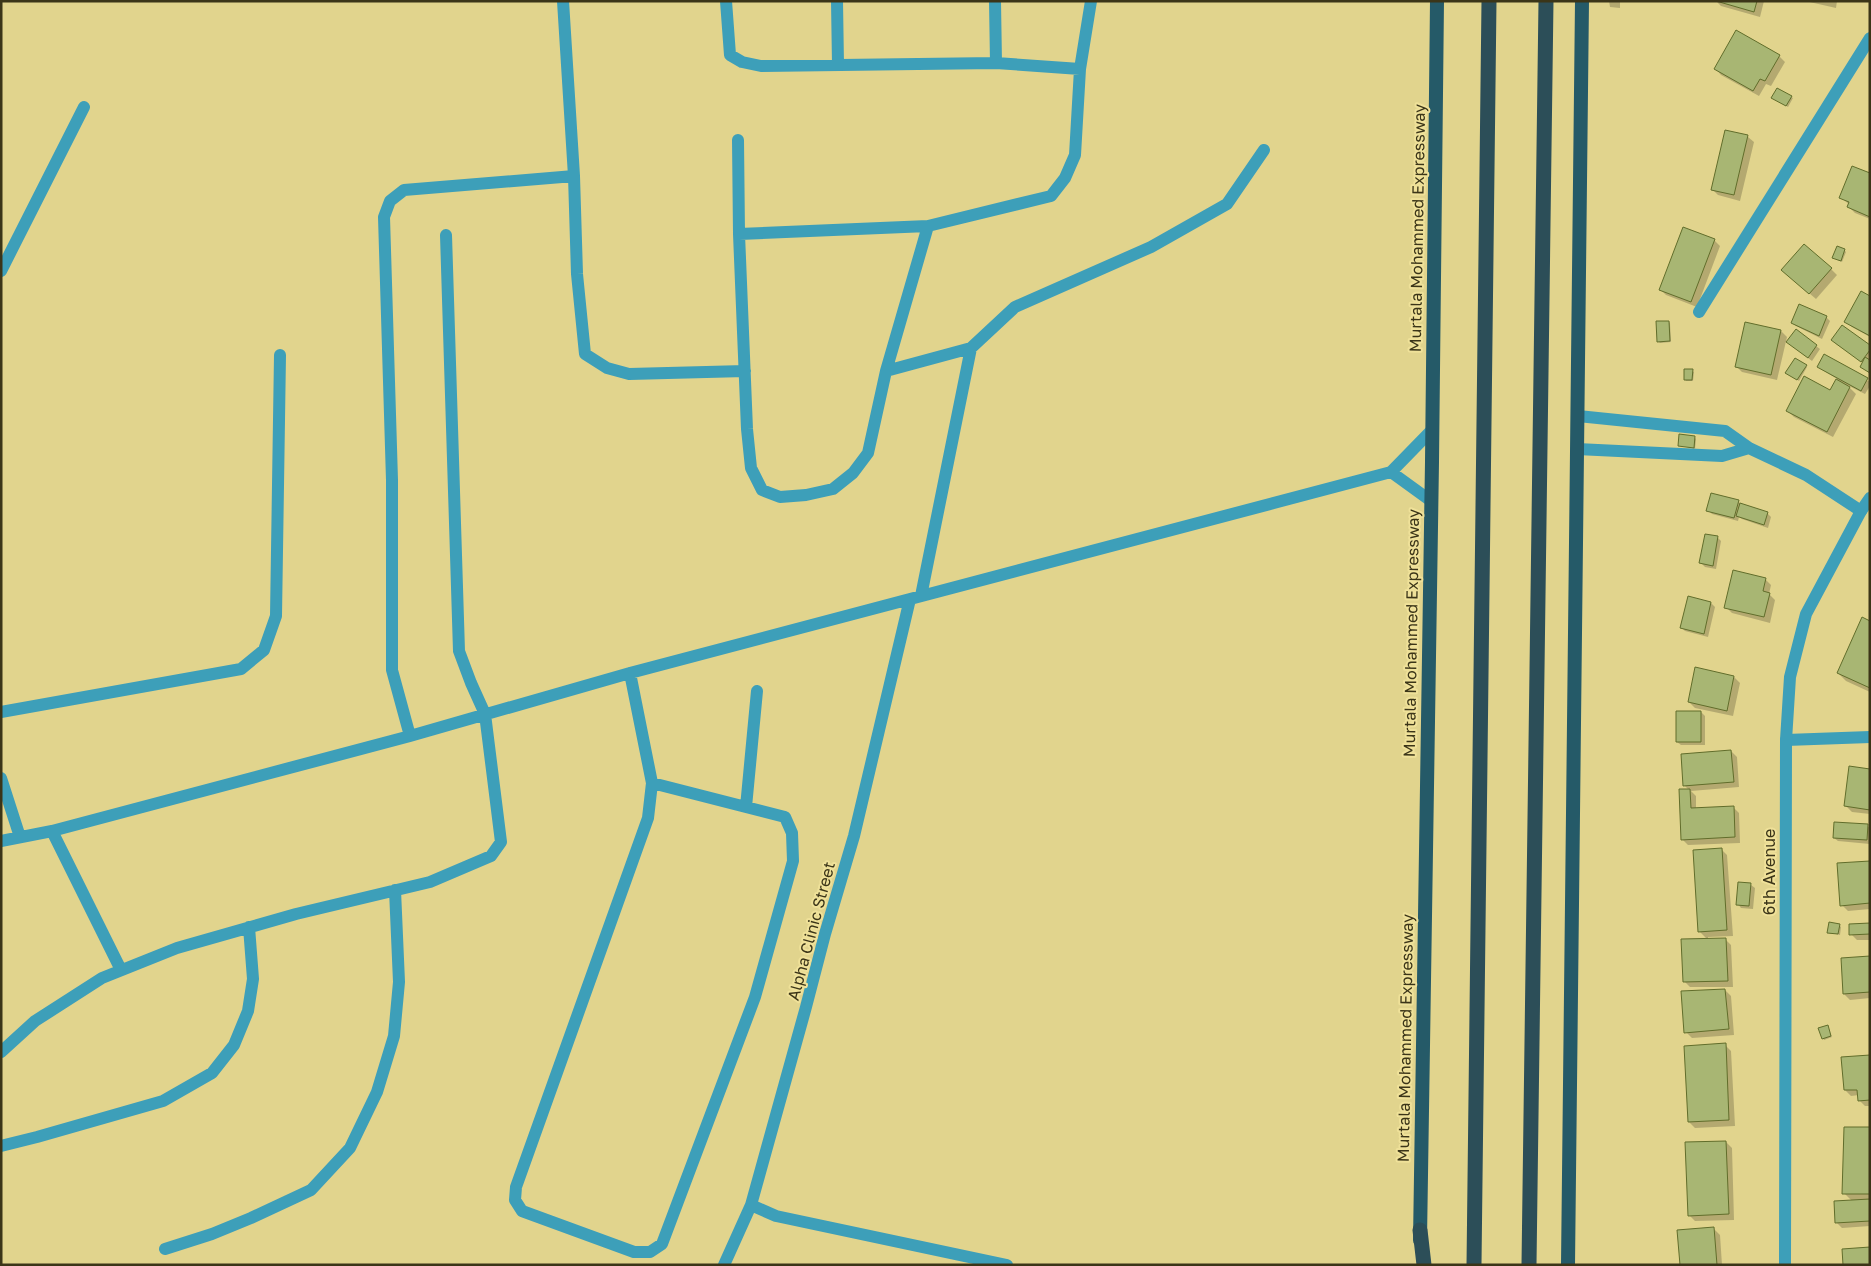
<svg xmlns="http://www.w3.org/2000/svg" width="1871" height="1266" font-family="'Golos Text',sans-serif">
<style>
.shadow{fill:#0003}
.building{fill:#a8b673;stroke:#616d2b}
.lines{fill:none;stroke-linecap:round;stroke-linejoin:round}
.minor{stroke:#3d9fb9;stroke-width:12}
.tertiary{stroke:#3d9fb9;stroke-width:12}
.trunk{stroke:#255a68;stroke-width:14}
.motorway{stroke:#2c4e58;stroke-width:15}
.labels{text-anchor:middle;stroke-width:4;stroke-linejoin:round;paint-order:stroke}
.street-label{font-size:16px;fill:#3b3518;stroke:#efe199}
</style>
<rect width="100%" height="100%" fill="#e1d48d"/>
<!-- shadow -->
<path class="shadow" d="M1609,1H1620V8L1610,7Z
M1716,1H1764L1760,17L1721,6Z
M1805,1H1837L1836,8Z
M1779,56L1785,62L1771,86L1766,84L1759,96L1721,75L1716,69Z
M1791,97L1793,98L1788,107L1774,99Z
M1726,131L1748,137L1754,142L1740,201L1718,195L1712,189Z
M1870,174V219L1855,213L1849,207L1850,205L1840,197Z
M1714,240L1720,246L1697,307L1666,295L1660,289Z
M1844,250L1846,252L1842,262L1834,258Z
M1831,269L1837,275L1816,299L1789,276Z
M1870,297V337L1852,327L1846,321Z
M1826,317L1830,321L1822,339L1796,326L1792,323Z
M1669,322L1670,323L1671,342L1660,343L1658,341Z
M1781,331L1787,337L1777,380L1742,372L1736,366Z
M1796,331L1820,349L1812,361L1792,346Z
M1836,344L1870,347L1868,360L1870,373L1861,367L1864,363Z
M1824,356L1870,382V386L1865,394L1847,385L1856,394L1833,437L1794,417L1788,411L1831,392L1837,379L1818,367Z
M1806,366L1807,367L1799,381L1789,374Z
M1692,371L1694,372L1693,381H1686L1685,379Z
M1694,437L1696,439L1695,449L1679,445Z
M1738,501L1742,505L1767,513L1771,517L1768,528L1742,519L1739,517L1738,521L1712,514L1708,510Z
M1717,537L1721,541L1716,569L1705,567L1701,563Z
M1765,579L1771,585L1769,594L1775,600L1770,623L1732,613L1726,607Z
M1688,598L1711,603L1715,607L1708,637L1685,631L1682,628Z
M1870,622V692L1846,681L1838,673Z
M1734,677L1740,683L1733,716L1695,708L1689,702Z
M1701,712L1705,716V745H1681L1677,742Z
M1731,751L1737,757L1739,787L1691,791L1696,796V809L1733,807L1739,813L1740,843L1688,845L1682,839L1689,790L1684,785Z
M1870,770V814L1852,812L1846,806Z
M1867,826L1870,828V844L1838,841L1834,838Z
M1721,849L1727,855L1733,936L1708,937V940L1725,939L1731,945L1733,987H1690L1684,981L1708,940L1700,932Z
M1870,862V909L1848,911L1842,905Z
M1751,885L1755,888L1753,909L1741,908L1738,904Z
M1870,924V940H1857L1851,934Z
M1839,925L1841,927L1840,935L1828,932Z
M1870,957V998L1850,1000L1844,994Z
M1725,990L1731,996L1734,1035L1692,1038L1686,1032Z
M1827,1027L1832,1037L1824,1040L1823,1038Z
M1725,1045L1731,1051L1735,1126L1695,1128L1689,1122Z
M1870,1056V1106H1865L1859,1100V1095L1851,1096L1845,1090Z
M1870,1128V1226L1842,1228L1836,1222L1852,1201L1844,1193Z
M1726,1142L1732,1148L1734,1220L1695,1221L1689,1215Z
M1714,1229L1720,1235L1722,1265H1681Z"/>
<!-- building -->
<path class="building" d="M1716,1H1757L1754,12Z
M1736,30L1780,55L1765,81L1760,79L1753,91L1714,69Z
M1777,88L1792,96L1786,106L1771,98Z
M1725,130L1748,135L1734,195L1711,190Z
M1852,166L1870,173V217L1847,207L1849,202L1839,198Z
M1683,227L1715,239L1691,302L1659,290Z
M1804,244L1832,268L1809,294L1781,270Z
M1837,246L1845,249L1841,261L1832,258Z
M1861,291L1870,296V336L1844,322Z
M1799,304L1827,316L1819,336L1791,323Z
M1656,321H1669L1670,341L1657,342Z
M1745,322L1781,330L1771,375L1735,367Z
M1842,325L1870,345V350L1861,362L1831,340Z
M1796,329L1817,345L1808,358L1786,342Z
M1824,354L1868,378L1861,391L1817,367Z
M1865,357L1870,360V373L1860,367Z
M1795,358L1807,365L1797,380L1785,373Z
M1684,369H1693L1692,380H1684Z
M1804,376L1830,390L1836,379L1850,387L1827,432L1786,411Z
M1679,434L1695,436L1694,448L1678,446Z
M1711,493L1739,500L1734,518L1706,511Z
M1740,503L1768,512L1764,525L1736,516Z
M1705,534L1718,536L1713,566L1699,563Z
M1733,570L1766,578L1763,591L1770,593L1764,617L1724,608Z
M1688,596L1711,602L1704,634L1680,628Z
M1862,617L1870,621V688L1837,673Z
M1695,667L1734,676L1727,711L1688,702Z
M1676,711H1701V742H1676Z
M1731,750L1734,782L1683,786L1681,754Z
M1849,766L1870,769V810L1844,806Z
M1679,789H1690L1691,808L1734,806L1735,837L1681,840Z
M1834,822L1868,824L1867,840L1833,838Z
M1722,848L1727,930L1698,932L1693,850Z
M1870,861V903L1840,906L1837,863Z
M1738,882L1751,883L1749,906L1736,905Z
M1829,922L1840,924L1838,934L1827,933Z
M1870,923V934L1849,935V924Z
M1726,938L1728,981L1683,982L1681,939Z
M1870,956V992L1843,994L1841,958Z
M1725,989L1729,1029L1684,1033L1681,991Z
M1828,1025L1831,1036L1822,1039L1818,1028Z
M1726,1043L1729,1120L1688,1122L1684,1046Z
M1870,1055V1100L1858,1101L1857,1090H1844L1841,1057Z
M1844,1127H1870V1194H1842Z
M1726,1141L1729,1214L1688,1216L1685,1142Z
M1870,1199V1221L1835,1223L1834,1201Z
M1714,1227L1717,1265H1680L1677,1230Z
M1870,1247V1265H1843L1842,1249Z"/>
<g class="lines">
<!-- minor -->
<path class="minor" d="M563,1L574,176L577,274L585,354L607,368L629,374L745,371
M726,1L730,55L742,62L761,66L996,63L1080,69
M837,1L838,65
M995,1L996,63
M738,140L739,234L747,429L751,468L762,490L780,497L806,495L833,489L853,473L868,453L886,371L971,348L1015,307L1151,247L1227,204L1264,150
M739,234L928,226L1051,196L1065,178L1075,155L1080,69L1091,1
M1,271L84,107
M1699,312L1870,38
M886,371L928,226
M1578,416L1725,431L1749,448L1806,475L1861,511
M1577,449L1722,456L1749,448
M1391,472L1431,501
M921,596L971,348
M630,673L652,783L648,818L516,1187L515,1200L522,1211L634,1252H650L662,1244L755,997L793,861L792,833L785,817L652,783
M1,712L241,669L264,650L276,616L280,355
M410,736L392,670V480L384,217L390,201L404,190L574,176
M1786,740L1870,737
M1,778L20,837
M746,807L757,691
M52,831L121,970
M1,841L52,831L410,736L630,673L1391,472L1432,430
M1,1052L35,1021L102,978L177,948L296,914L430,882L491,856L501,842L485,714L471,683L459,651L446,235
M1,1146L37,1137L163,1101L212,1073L234,1045L248,1011L253,979L249,927
M751,1205L776,1216L1007,1265
M165,1249L212,1234L251,1218L311,1190L350,1148L377,1092L394,1036L399,982L395,890
M724,1265L751,1205L806,1007L825,934L854,836L910,599"/>
<!-- tertiary -->
<path class="tertiary" d="M1785,1265L1786,740L1790,677L1806,614L1861,511L1870,498"/>
<!-- trunk -->
<path class="trunk" d="M1420,1240L1432,462L1437,1
M1568,1265L1582,1"/>
<!-- motorway -->
<path class="motorway" d="M1420,1230L1424,1265
M1474,1265L1489,1
M1529,1265L1546,1"/>
</g>
<g class="labels">
<!-- street labels -->
<g class="street-label">
<text transform="translate(1417 228) rotate(-89)" y="6">Murtala Mohammed Expressway</text>
<text transform="translate(1411 633) rotate(-89)" y="6">Murtala Mohammed Expressway</text>
<text transform="translate(1769 872) rotate(-90)" y="6">6th Avenue</text>
<text transform="translate(811 931) rotate(-75)" y="6">Alpha Clinic Street</text>
<text transform="translate(1405 1038) rotate(-89)" y="6">Murtala Mohammed Expressway</text>
</g>
</g>
<!-- border -->
<rect width="1871" height="1266" fill="none" stroke="#3b3518" stroke-width="5"/>
</svg>
